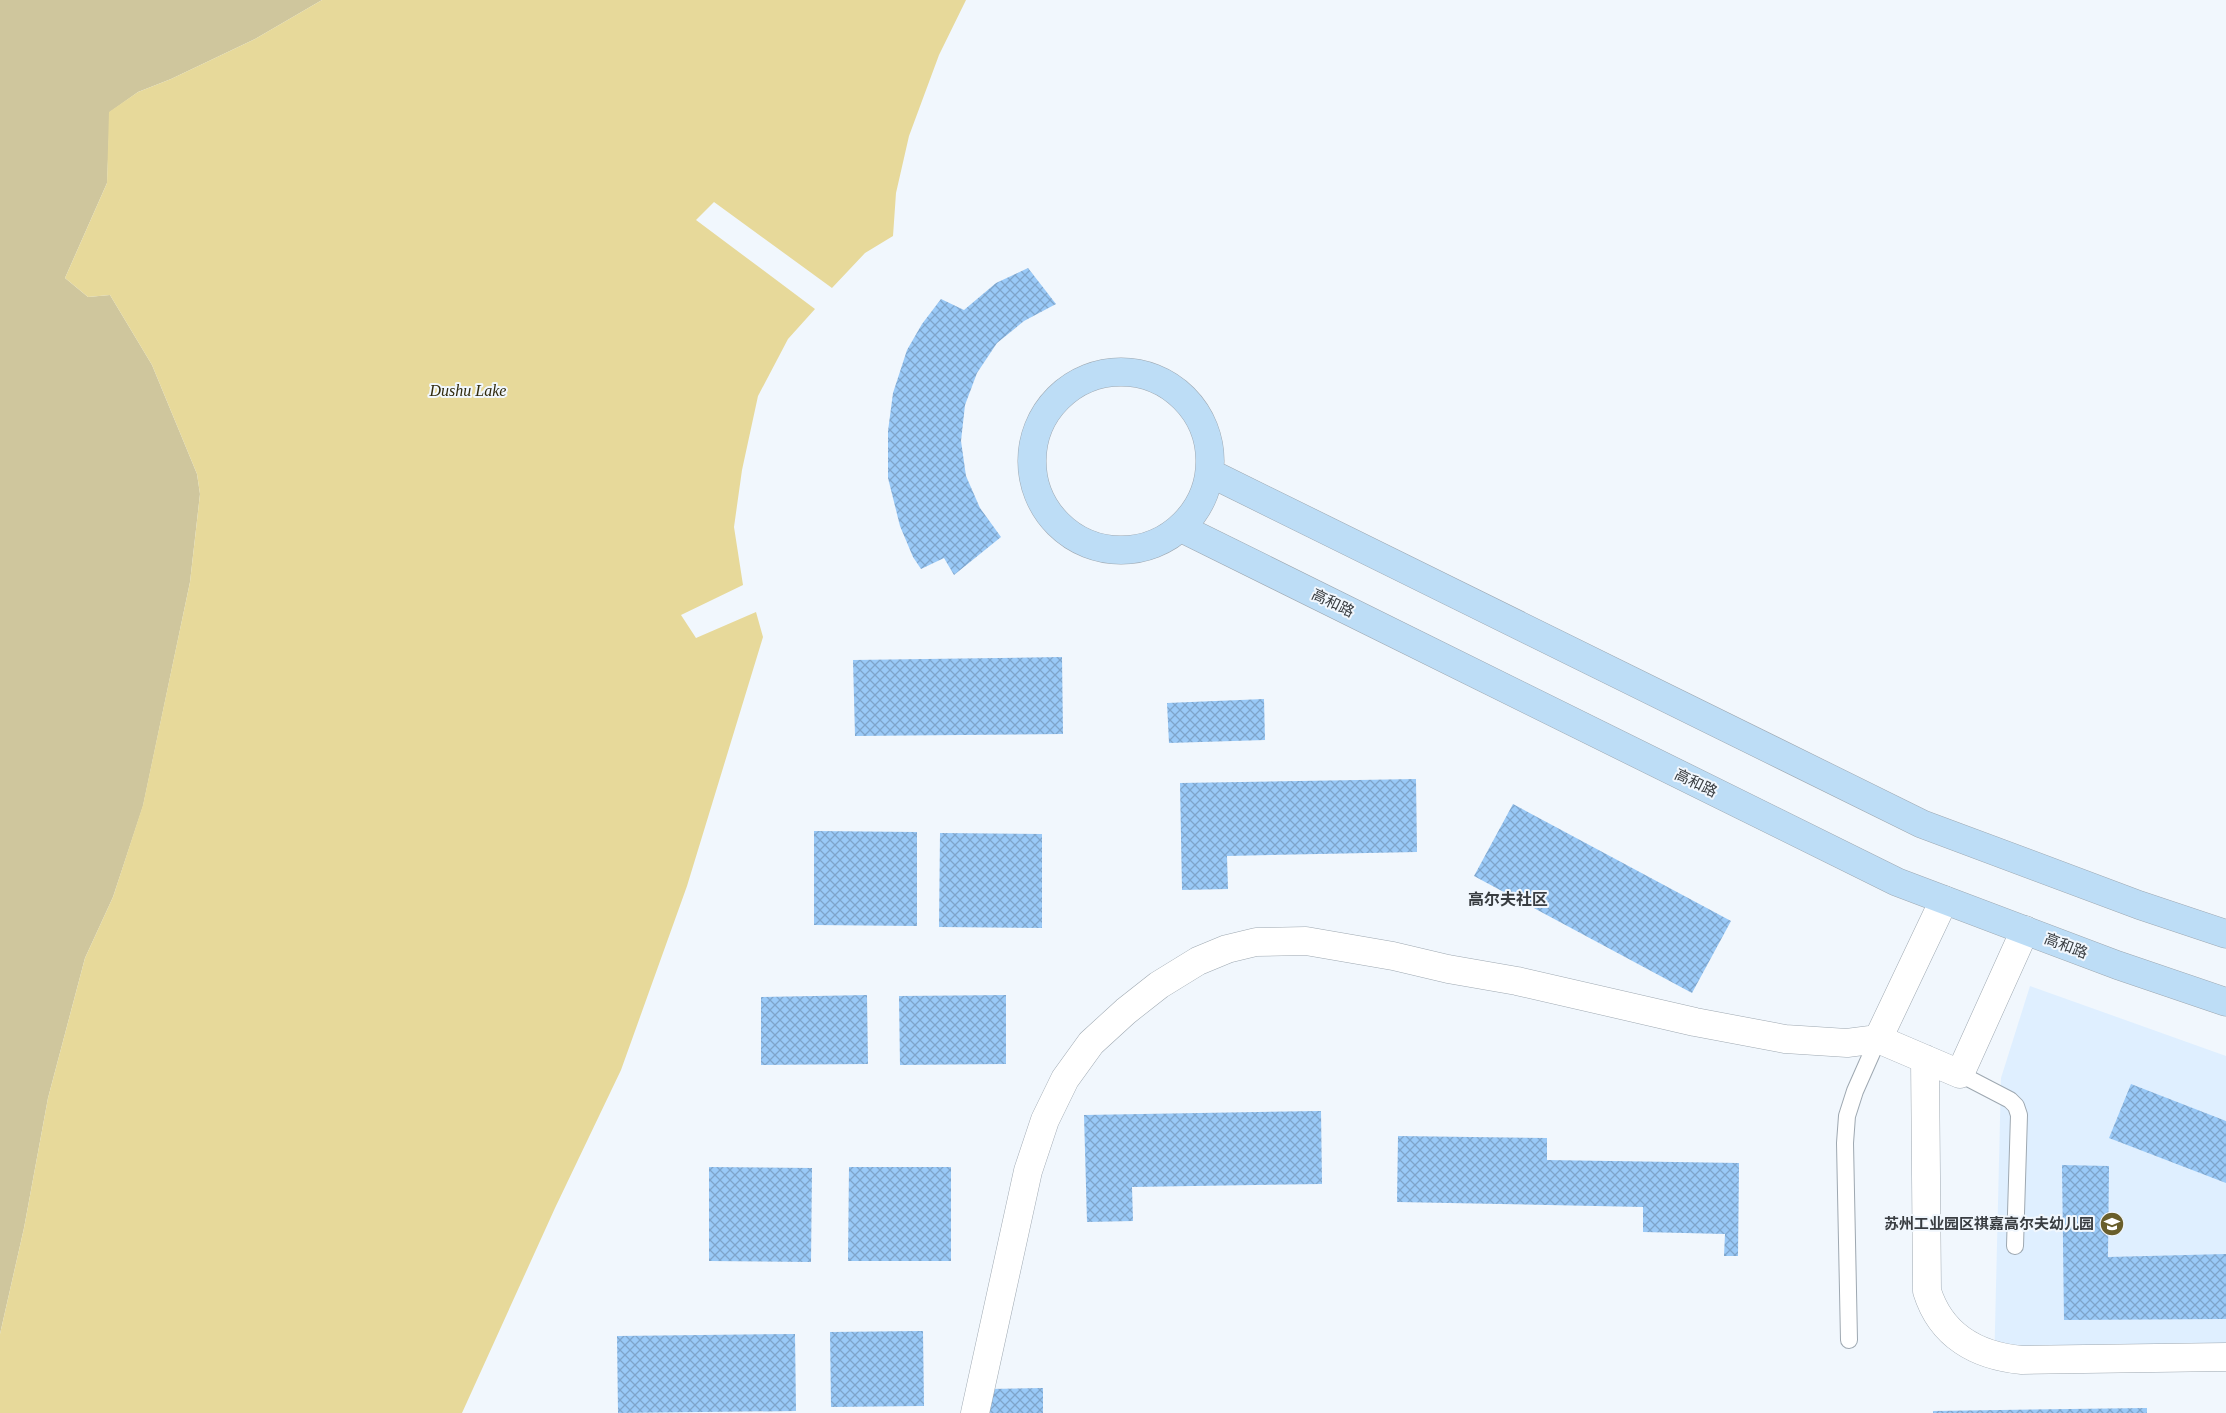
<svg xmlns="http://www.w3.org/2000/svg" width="2226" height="1413" font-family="'Times New Roman','Noto Sans SC',serif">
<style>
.built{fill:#dfefff}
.grass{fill:#cfc69d}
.water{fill:#e7d99a}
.building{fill:url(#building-cross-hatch)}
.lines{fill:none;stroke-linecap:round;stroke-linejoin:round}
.lane-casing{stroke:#9ea8b1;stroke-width:18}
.street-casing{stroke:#9ea8b1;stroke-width:29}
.secondary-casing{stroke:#9ea8b1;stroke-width:29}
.lane{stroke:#fff;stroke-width:16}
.street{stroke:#fff;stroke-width:28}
.secondary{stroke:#bdddf6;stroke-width:28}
.labels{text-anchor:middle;stroke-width:4;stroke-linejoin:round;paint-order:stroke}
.street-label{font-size:15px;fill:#393d41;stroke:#f1f7fd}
.poi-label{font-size:15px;font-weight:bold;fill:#393d41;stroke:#f1f7fd;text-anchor:end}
.water-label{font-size:16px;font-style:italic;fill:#302a0d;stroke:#f1f7fd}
.neighbourhood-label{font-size:16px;font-weight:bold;fill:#393d41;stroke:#f1f7fd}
</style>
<defs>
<pattern id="building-cross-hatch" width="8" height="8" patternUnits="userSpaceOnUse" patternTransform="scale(1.25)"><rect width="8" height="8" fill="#99c9f7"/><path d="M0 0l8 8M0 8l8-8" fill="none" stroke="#7ea4ca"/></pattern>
</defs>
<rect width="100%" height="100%" fill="#f1f7fd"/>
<!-- built -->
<path class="built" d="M2030,986L2226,1056V1371L1994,1370L2001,1078Z"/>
<!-- grass -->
<path class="grass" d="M0,0H322L255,39L171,79L138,92L110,112L107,183L65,278L88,297L110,295L152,365L197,474L200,494L190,582L143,806L113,897L85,958L48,1098L24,1228L0,1334Z"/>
<!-- water -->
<path class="water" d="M322,0H966L939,55L909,136L896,193L893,236L865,253L832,288L714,202L696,220L815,309L788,339L758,396L742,470L734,527L743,585L681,615L696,638L756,612L763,637L687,886L621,1070L555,1208L462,1413H0V1334L24,1228L48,1098L85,958L113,897L143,805L190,582L200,494L197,474L152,365L110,295L88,297L65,278L107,183L109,112L138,92L171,79L255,39Z"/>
<!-- building -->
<path class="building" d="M1028,268L1056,304L1024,321L997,343L977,373L965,405L961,441L966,476L980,508L1001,537L954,575L944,558L921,569L913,557L900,526L888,478V431L893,393L907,350L922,324L941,299L964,310L996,283Z
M1062,657L1063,734L855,736L853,660Z
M1264,699L1265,740L1169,743L1167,703Z
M1416,779L1417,852L1227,856L1228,889L1182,890L1180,783Z
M1513,804L1731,921L1692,993L1474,876Z
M814,831L917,832V926L814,925Z
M940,833L1042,834V928L939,927Z
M867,995L868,1064L761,1065V997Z
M1006,995V1064L900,1065L899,996Z
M2131,1084L2226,1121V1183L2109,1138Z
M1321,1111L1322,1184L1132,1187L1133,1221L1087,1222L1084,1115Z
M1398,1136L1547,1138V1160L1739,1163L1738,1256H1724L1725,1234L1643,1232V1207L1397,1202Z
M2062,1165L2109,1166L2108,1257L2226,1254V1319L2064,1320Z
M709,1167L812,1168L811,1262L709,1261Z
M849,1167H951V1261H848Z
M923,1331L924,1406L831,1407L830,1332Z
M795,1334L796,1411L618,1413L617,1336Z
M1043,1388V1413H989L988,1389Z
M2147,1408V1413H1933V1411Z"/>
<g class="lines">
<!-- lane casing -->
<g class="lane-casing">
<path id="lane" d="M1960,1074L2010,1100L2016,1106L2019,1115L2015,1246
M1849,1340L1845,1143L1847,1116L1855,1091L1878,1039"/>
</g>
<!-- street casing -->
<g class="street-casing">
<path id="street" d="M1878,1039L1944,900
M1925,1059L1927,1291C1941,1336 1977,1356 2022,1360L2226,1357
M975,1413L1028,1171L1045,1120L1065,1079L1091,1043L1126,1011L1159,985L1198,961L1227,949L1256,942L1306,941L1393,956L1448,969L1517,981L1695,1022L1785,1039L1847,1043L1878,1039L1960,1074L2025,930"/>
</g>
<!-- secondary casing -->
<g class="secondary-casing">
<path id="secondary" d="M1032 461a89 89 0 1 1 178 0a89 89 0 1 1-178 0Z
M1210,473L1922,824L2139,905L2226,934
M1181,528L1897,882L2117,965L2226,1002"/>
</g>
<!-- lane -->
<use href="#lane" class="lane"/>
<!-- street -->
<use href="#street" class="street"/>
<!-- secondary -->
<use href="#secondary" class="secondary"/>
</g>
<!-- icons -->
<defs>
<g id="school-disc" transform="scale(1.25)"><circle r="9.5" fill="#695e2b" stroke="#f1f7fd"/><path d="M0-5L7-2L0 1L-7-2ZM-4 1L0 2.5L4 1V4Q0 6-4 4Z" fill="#fff"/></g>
</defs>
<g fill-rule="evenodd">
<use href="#school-disc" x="2112" y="1224"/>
</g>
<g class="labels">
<!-- street labels -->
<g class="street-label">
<text transform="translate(1333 603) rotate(26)" y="5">高和路</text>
<text transform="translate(1696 783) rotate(26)" y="5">高和路</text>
<text transform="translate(2066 946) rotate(21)" y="5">高和路</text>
</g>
<!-- poi labels -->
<g class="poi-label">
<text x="2094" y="1229">苏州工业园区祺嘉高尔夫幼儿园</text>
</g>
<!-- water labels -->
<g class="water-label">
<text x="468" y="396">Dushu Lake</text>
</g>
<!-- neighbourhood labels -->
<g class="neighbourhood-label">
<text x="1508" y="905">高尔夫社区</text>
</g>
</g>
</svg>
